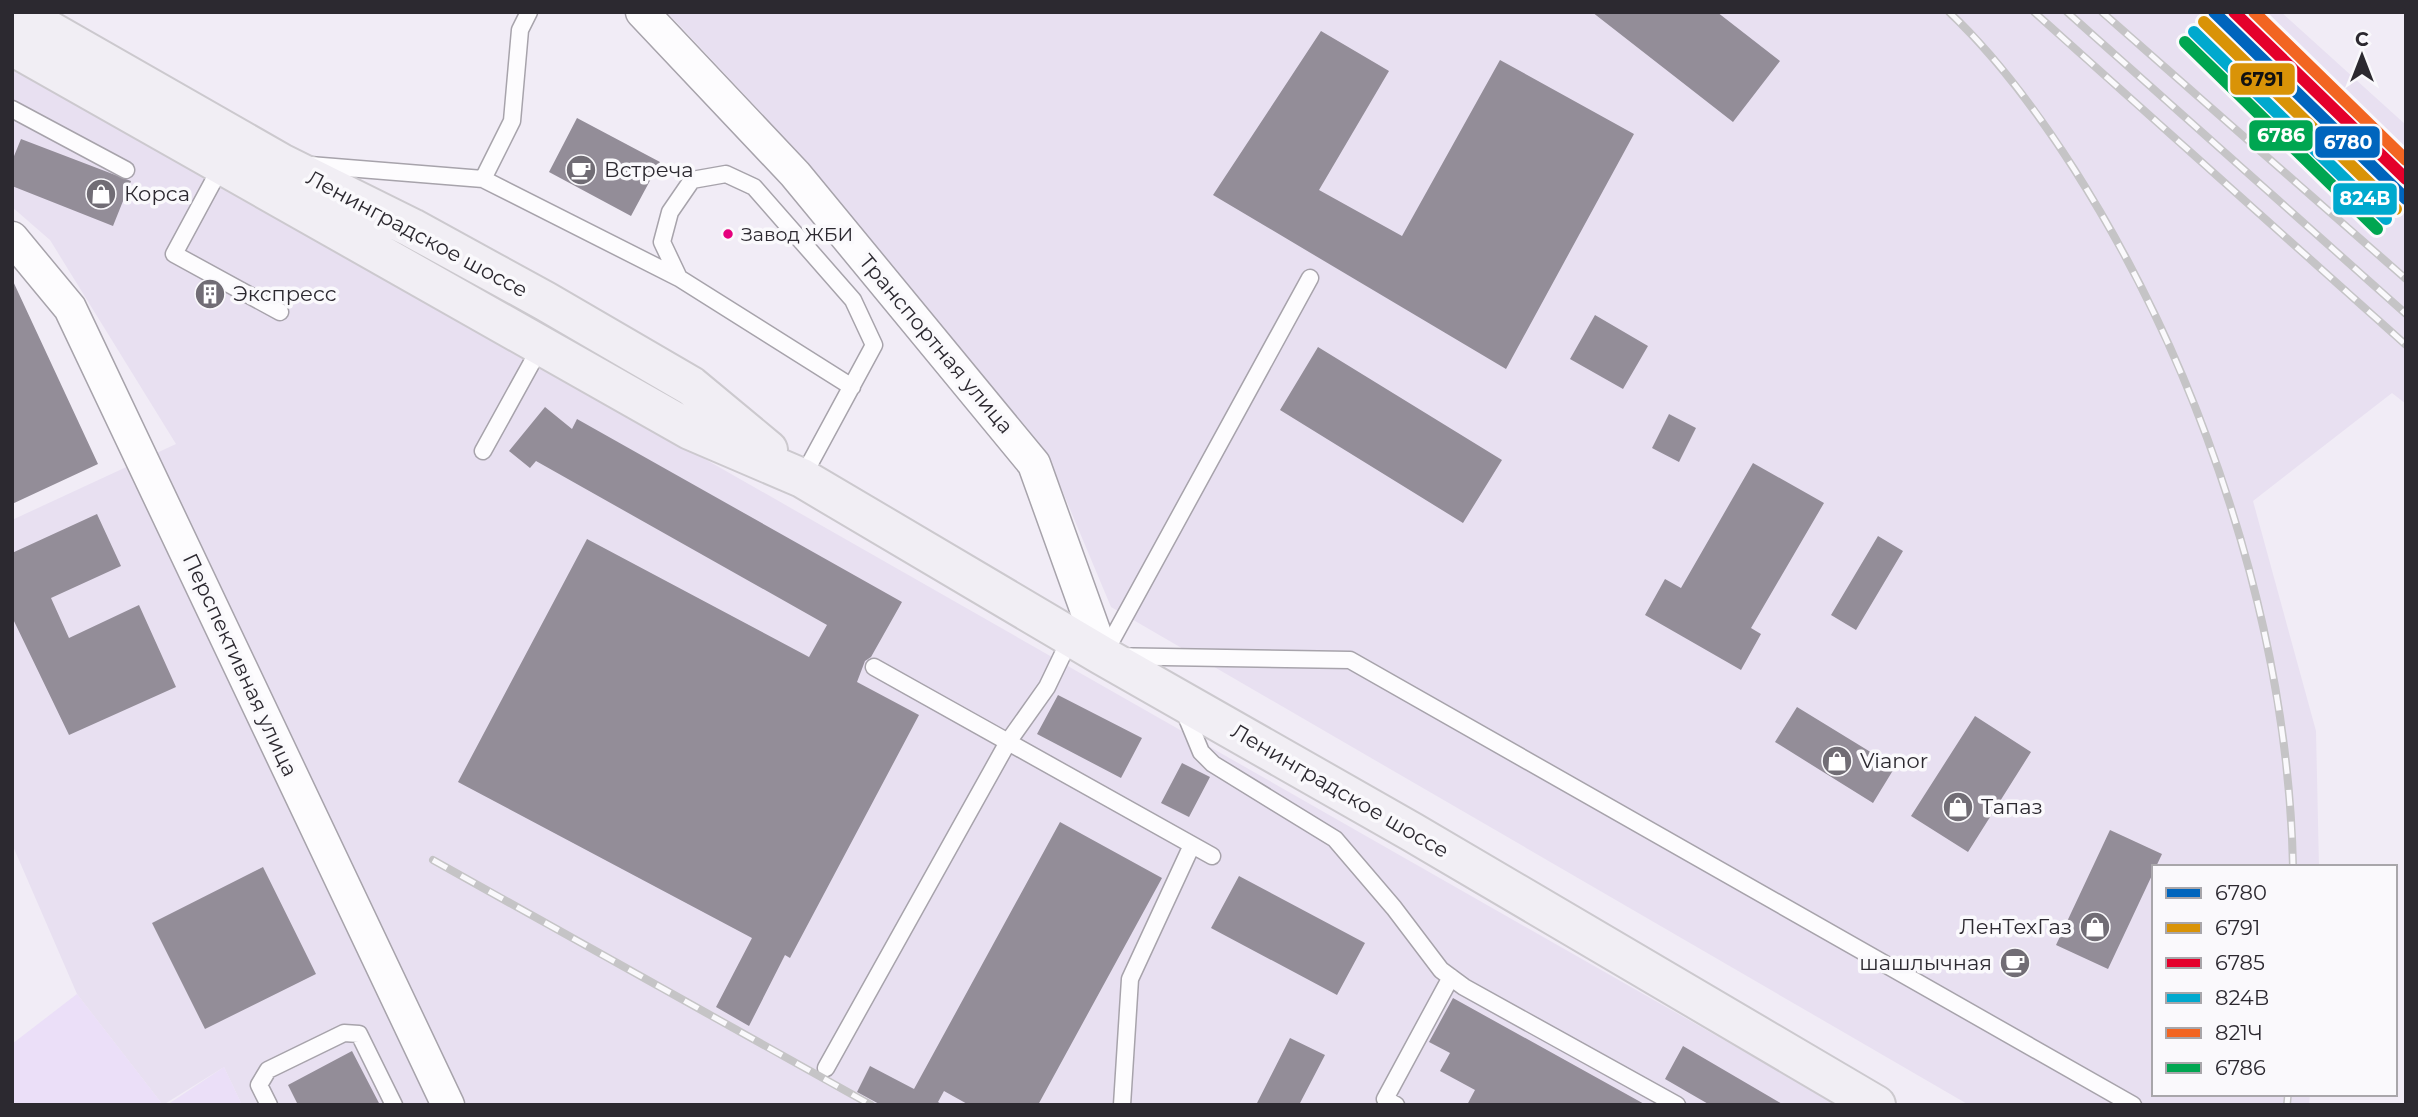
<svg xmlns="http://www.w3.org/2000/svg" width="2418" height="1117" font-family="Montserrat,sans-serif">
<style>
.built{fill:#e8e0f1}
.green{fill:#ebdff8}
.building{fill:#938d98}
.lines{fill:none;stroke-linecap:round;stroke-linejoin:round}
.service-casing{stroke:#a7a3ab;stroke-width:19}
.minor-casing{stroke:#a7a3ab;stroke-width:35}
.primary-casing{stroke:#ccc9ce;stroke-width:42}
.service{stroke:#fdfcfe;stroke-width:16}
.minor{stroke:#fdfcfe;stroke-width:32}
.primary{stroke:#f1eef4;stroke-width:38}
.rail-casing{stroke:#c5c4c6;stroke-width:8}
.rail{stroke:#faf9fc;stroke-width:5;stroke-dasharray:16;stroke-linecap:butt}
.rail-1-casing{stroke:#faf9fc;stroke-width:18}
.rail-2-casing{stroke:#faf9fc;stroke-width:18}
.rail-3-casing{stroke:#faf9fc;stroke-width:18}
.rail-4-casing{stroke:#faf9fc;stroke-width:18}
.rail-5-casing{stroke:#faf9fc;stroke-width:18}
.rail-6-casing{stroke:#faf9fc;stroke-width:18}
.rail-1{stroke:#0065bd;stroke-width:12}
.rail-2{stroke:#d99307;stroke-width:12}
.rail-3{stroke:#e4002b;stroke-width:12}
.rail-4{stroke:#00a9ce;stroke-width:12}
.rail-5{stroke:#f26522;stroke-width:12}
.rail-6{stroke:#00a651;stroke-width:12}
.bus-dot{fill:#e5007d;stroke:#faf9fc;stroke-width:2.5}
.labels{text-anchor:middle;stroke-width:7;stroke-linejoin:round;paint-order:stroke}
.bus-label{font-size:19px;fill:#2c2930;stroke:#faf9fc;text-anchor:start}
.poi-label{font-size:21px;fill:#2c2930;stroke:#faf9fc;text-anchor:start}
.street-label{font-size:21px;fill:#2c2930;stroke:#faf9fc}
.line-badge{stroke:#faf9fc;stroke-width:2.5}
.badge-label{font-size:19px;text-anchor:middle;font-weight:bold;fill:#fff}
.pale-badge-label{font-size:19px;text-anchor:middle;font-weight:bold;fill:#111}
</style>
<rect width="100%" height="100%" fill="#f1ecf6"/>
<!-- built -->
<path class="built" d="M667,12H2281L2406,125V404L2392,393L2253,501L2316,731L2319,867H2154V1094H2310L2309,1105H1969L1111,607L1049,459L810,165Z
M12,64L1838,1105H242L224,1067L163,1105L77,994L12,844V520L176,444L50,240L12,207Z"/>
<!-- green -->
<path class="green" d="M77,994L163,1105H12V1044Z
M224,1067L242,1105H167Z"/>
<!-- building -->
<path class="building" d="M1592,12H1717L1780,61L1733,122Z
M1321,31L1389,71L1319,190L1402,236L1500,60L1634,134L1506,369L1213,195Z
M577,118L660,162L631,216L549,172Z
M21,139L131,181L113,226L12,186V161Z
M12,279L98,464L12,504Z
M1595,315L1648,346L1623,389L1570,359Z
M1318,347L1502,460L1463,523L1280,410Z
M545,407L572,429L577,419L902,602L871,657L865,661L857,682L919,715L790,958L785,955L749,1026L716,1007L752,938L458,782L587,539L809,657L827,625L536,461L530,468L509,451Z
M1669,414L1696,428L1679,462L1652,448Z
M1753,463L1824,503L1751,628L1761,634L1741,670L1645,615L1665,579L1681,588Z
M97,514L121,566L51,598L69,638L139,605L176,687L69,735L12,617V553Z
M1878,536L1903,551L1856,630L1831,615Z
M1058,695L1142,738L1121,778L1037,734Z
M1797,707L1895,767L1873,803L1775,742Z
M1975,716L2031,752L1968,852L1911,816Z
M1182,763L1210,777L1189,817L1161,803Z
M1060,822L1162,878L1038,1105H969L944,1091L938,1102L943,1105H881L857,1092L870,1066L914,1089Z
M2110,830L2162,854L2108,969L2056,945Z
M263,867L316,974L205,1029L152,923Z
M1239,876L1365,943L1337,995L1211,928Z
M1453,998L1646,1105H1467L1475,1090L1440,1071L1450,1053L1429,1042Z
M1290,1038L1325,1055L1299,1105H1256Z
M1683,1046L1784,1105H1710L1665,1079Z
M352,1051L380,1105H298L288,1085Z"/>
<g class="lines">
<!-- service casing -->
<g class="service-casing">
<path id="service" d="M12,109L126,170
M222,165L174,254L280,312
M310,165L483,179L679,278
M483,179L512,121L520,30L529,12
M1310,278L1103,656L1350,660L2133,1105
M483,451L541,346
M802,478L874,345L853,300L754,187L726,174L692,180L670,212L662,242L679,278L852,387
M874,667L1212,856
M1184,711L1201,752L1213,764L1335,839L1394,908L1441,970L1464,987L1677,1105
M826,1068L1008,742L1047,687L1071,637
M269,1105L259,1085L268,1070L344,1033L359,1034L394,1105
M1122,1105L1130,979L1192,845
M1396,1105L1385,1099L1451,977"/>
</g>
<!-- minor casing -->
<g class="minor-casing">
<path id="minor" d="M642,12L795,174L1034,464L1103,656
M12,238L70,308L448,1105"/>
</g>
<!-- primary casing -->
<g class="primary-casing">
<path id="primary" d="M17,12L281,163L412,228L545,301L691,386L768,450
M12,46L690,430L802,478L1103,656L1412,832L1876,1105"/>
</g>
<!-- service -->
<use href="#service" class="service"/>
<!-- minor -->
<use href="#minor" class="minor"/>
<!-- primary -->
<use href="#primary" class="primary"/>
<!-- rail casing -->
<g class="rail-casing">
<path id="rail" d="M1949,12C1998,58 2038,113 2074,169C2202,370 2288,627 2293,867
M2034,12L2406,345
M2067,12L2406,314
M2102,12L2406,279
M433,860L871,1105
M2287,1105L2288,1094"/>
</g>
<!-- rail -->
<use href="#rail" class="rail"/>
<!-- rail-1 casing -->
<g class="rail-1-casing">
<path id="rail-1" d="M2214,12L2406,199"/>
</g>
<!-- rail-2 casing -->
<g class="rail-2-casing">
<path id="rail-2" d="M2204,22L2396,209"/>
</g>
<!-- rail-3 casing -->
<g class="rail-3-casing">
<path id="rail-3" d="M2234,12L2406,179"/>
</g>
<!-- rail-4 casing -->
<g class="rail-4-casing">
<path id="rail-4" d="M2194,32L2386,219"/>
</g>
<!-- rail-5 casing -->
<g class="rail-5-casing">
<path id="rail-5" d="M2254,12L2406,160"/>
</g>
<!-- rail-6 casing -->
<g class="rail-6-casing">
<path id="rail-6" d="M2185,42L2377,229"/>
</g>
<!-- rail-1 -->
<use href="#rail-1" class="rail-1"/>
<!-- rail-2 -->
<use href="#rail-2" class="rail-2"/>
<!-- rail-3 -->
<use href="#rail-3" class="rail-3"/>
<!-- rail-4 -->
<use href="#rail-4" class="rail-4"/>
<!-- rail-5 -->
<use href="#rail-5" class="rail-5"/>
<!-- rail-6 -->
<use href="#rail-6" class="rail-6"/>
</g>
<!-- icons -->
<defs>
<g id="cafe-disc" transform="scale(1.575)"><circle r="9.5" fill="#716d75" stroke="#faf9fc"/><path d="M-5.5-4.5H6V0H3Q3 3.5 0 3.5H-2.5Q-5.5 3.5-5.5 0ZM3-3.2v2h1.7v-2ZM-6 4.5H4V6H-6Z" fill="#fff"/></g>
<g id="shop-disc" transform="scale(1.575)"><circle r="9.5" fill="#716d75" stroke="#faf9fc"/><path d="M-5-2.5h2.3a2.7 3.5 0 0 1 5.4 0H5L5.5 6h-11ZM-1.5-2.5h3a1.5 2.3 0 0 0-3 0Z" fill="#fff"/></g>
<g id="building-disc" transform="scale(1.575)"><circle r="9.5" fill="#716d75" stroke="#faf9fc"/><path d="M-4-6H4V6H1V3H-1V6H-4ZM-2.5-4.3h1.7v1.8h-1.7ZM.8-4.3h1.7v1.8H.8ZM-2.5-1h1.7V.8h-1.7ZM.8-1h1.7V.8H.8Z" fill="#fff"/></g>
</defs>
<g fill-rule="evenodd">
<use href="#cafe-disc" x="581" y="170"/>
<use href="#shop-disc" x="101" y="194"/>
<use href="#building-disc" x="210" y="294"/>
<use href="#shop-disc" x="1837" y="761"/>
<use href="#shop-disc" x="1958" y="807"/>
<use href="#shop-disc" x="2095" y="927"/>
<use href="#cafe-disc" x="2015" y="963"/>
</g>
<!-- markers -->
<circle class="bus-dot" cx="728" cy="234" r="6"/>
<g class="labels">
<!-- bus labels -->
<g class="bus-label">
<text x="741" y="241">Завод ЖБИ</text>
</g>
<!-- poi labels -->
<g class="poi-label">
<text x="604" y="177">Встреча</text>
<text x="124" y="201">Корса</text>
<text x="233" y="301">Экспресс</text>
<text x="1860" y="768">Vianor</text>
<text x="1981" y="814">Тапаз</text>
<text x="2072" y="934" text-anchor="end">ЛенТехГаз</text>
<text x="1992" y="970" text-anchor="end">шашлычная</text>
</g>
<!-- street labels -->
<g class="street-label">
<text transform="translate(417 234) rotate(28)" y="7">Ленинградское шоссе</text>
<text transform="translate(936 344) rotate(50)" y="7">Транспортная улица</text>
<text transform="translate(240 665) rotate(65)" y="7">Перспективная улица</text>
<text transform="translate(1340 791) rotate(30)" y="7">Ленинградское шоссе</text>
</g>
</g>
<g class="line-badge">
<rect x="2229" y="62" width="67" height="34" rx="7" fill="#d99307"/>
<rect x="2248" y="119" width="66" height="33" rx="7" fill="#00a651"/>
<rect x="2314" y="125" width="67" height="34" rx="7" fill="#0065bd"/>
<rect x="2332" y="182" width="66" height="34" rx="7" fill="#00a9ce"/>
</g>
<g class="badge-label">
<text x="2281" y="142">6786</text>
<text x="2348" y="149">6780</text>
<text x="2365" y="205">824В</text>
</g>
<g class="pale-badge-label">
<text x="2262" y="86">6791</text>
</g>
<!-- border -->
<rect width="2418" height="1117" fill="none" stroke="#2c2930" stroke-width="28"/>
<!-- legend -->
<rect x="2152" y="865" width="245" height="231" fill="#faf9fc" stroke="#a8a6aa" stroke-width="2"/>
<rect x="2166" y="888" width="35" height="10" fill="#0065bd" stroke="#a8a6aa" stroke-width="2"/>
<text x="2215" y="900" font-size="21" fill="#2c2930">6780</text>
<rect x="2166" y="923" width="35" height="10" fill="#d99307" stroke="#a8a6aa" stroke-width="2"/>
<text x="2215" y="935" font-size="21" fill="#2c2930">6791</text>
<rect x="2166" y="958" width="35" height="10" fill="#e4002b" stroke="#a8a6aa" stroke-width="2"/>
<text x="2215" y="970" font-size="21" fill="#2c2930">6785</text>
<rect x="2166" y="993" width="35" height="10" fill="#00a9ce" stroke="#a8a6aa" stroke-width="2"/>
<text x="2215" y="1005" font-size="21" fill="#2c2930">824В</text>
<rect x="2166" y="1028" width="35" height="10" fill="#f26522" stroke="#a8a6aa" stroke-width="2"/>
<text x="2215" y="1040" font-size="21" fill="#2c2930">821Ч</text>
<rect x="2166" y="1063" width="35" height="10" fill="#00a651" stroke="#a8a6aa" stroke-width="2"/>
<text x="2215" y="1075" font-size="21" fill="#2c2930">6786</text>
<!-- north arrow -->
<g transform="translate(2362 56)" stroke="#faf9fc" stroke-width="5" paint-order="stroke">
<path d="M0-5L12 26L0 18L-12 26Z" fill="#2c2930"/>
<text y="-10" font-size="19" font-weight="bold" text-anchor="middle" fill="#2c2930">С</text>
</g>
</svg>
